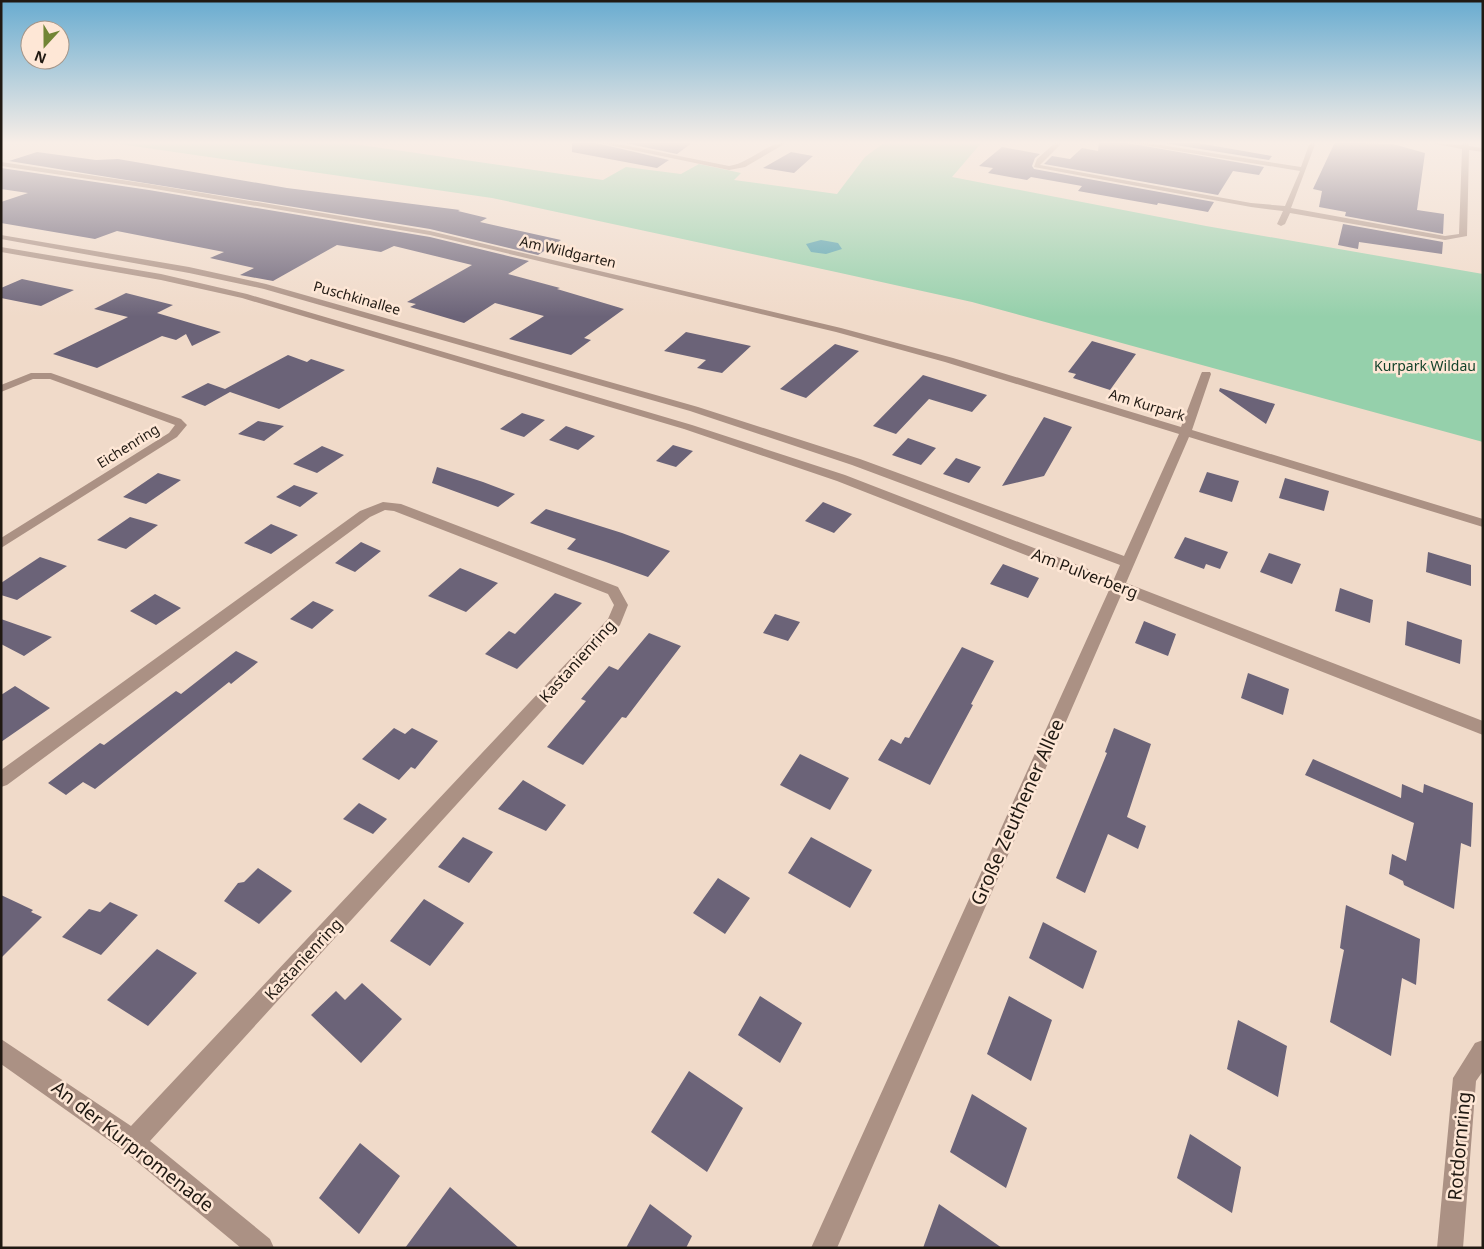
<svg xmlns="http://www.w3.org/2000/svg" width="1484" height="1249" font-family="'Noto Sans',sans-serif">
<style>
.green{fill:#95d0ab}
.water{fill:#4c9fac}
.building{fill:#6b6378}
.lines{fill:none;stroke-linecap:round;stroke-linejoin:round}
.minor{fill:#ab9184;fill-rule:evenodd}
.labels{text-anchor:middle;stroke-width:5;stroke-linejoin:round;paint-order:stroke}
.far-street-label{font-size:14px;fill:#201912;stroke:#fee7d6}
.far-park-label{font-size:14px;fill:#13422a;stroke:#fee7d6}
.street-label{font-size:16px;fill:#201912;stroke:#fee7d6}
.near-street-label{font-size:19px;fill:#201912;stroke:#fee7d6}
</style>
<rect width="100%" height="100%" fill="#f0dac9"/>
<!-- green -->
<path class="green" d="M105,142H340L603,180L626,167L681,174L699,164L741,173L734,180L837,194L865,157L885,142H982L952,177L1206,226L1483,274V442L972,302L836,272L492,198Z"/>
<!-- water -->
<path class="water" d="M821,240L838,243L842,249L826,254L811,252L806,244Z"/>
<!-- building -->
<path class="building" d="M572,142H592L669,160L657,168L572,152Z
M620,142H693L677,154Z
M1099,142H1122L1264,167L1259,175L1233,171L1218,195L1044,164L1052,156L1070,159L1082,148L1098,151Z
M1157,142H1192L1272,156L1269,160Z
M1335,142L1393,144L1425,153L1417,210L1444,214L1443,234L1345,216L1346,212L1319,207L1322,191L1313,189Z
M1002,147L1040,154L1035,158L1032,166L1034,169L1214,202L1208,212L1158,203L1157,205L1078,191L1082,186L1031,177L1027,180L988,173L993,168L979,166Z
M37,152L96,160L118,159L287,188L460,210L458,211L487,218L480,222L561,240L538,255L430,229L9,161Z
M791,152L813,156L794,173L763,168Z
M1,168L149,190L430,237L529,261L508,274L560,288L557,289L624,309L584,338L591,340L571,355L509,339L544,316L495,303L464,323L410,307L416,304L407,302L472,265L394,246L381,252L337,245L273,281L240,275L254,268L210,258L224,252L117,231L95,239L1,223V202L28,193L1,189Z
M1343,224L1443,242L1442,254L1359,242L1358,249L1338,245Z
M22,279L74,290L41,306L1,298V288Z
M126,293L173,305L157,313L221,332L192,346L186,334L176,340L162,336L97,368L53,354L128,317L94,309Z
M686,332L751,346L722,373L697,368L706,360L664,351Z
M1092,341L1136,354L1110,390L1073,378L1076,374L1068,372Z
M835,344L859,351L806,398L780,389Z
M288,355L307,362L311,359L345,370L279,409L230,392L205,406L181,397L208,383L225,389Z
M923,375L987,395L972,412L929,399L896,434L873,426Z
M1220,388L1275,404L1266,424L1219,391Z
M522,413L545,420L524,437L500,429Z
M1044,417L1072,427L1044,476L1002,486Z
M258,421L284,426L264,441L238,434Z
M566,426L595,436L578,450L549,440Z
M908,438L936,448L921,465L892,455Z
M673,445L693,451L676,467L656,461Z
M322,446L344,455L317,473L293,464Z
M956,458L981,467L969,483L943,474Z
M437,467L483,482L515,494L498,507L432,483Z
M1207,472L1239,481L1232,502L1199,492Z
M158,473L181,480L146,504L123,497Z
M1285,478L1329,491L1324,511L1279,498Z
M294,485L318,493L300,507L276,497Z
M823,502L852,514L834,533L805,521Z
M546,509L622,533L670,551L648,577L606,562L567,549L576,539L530,523Z
M130,517L158,525L126,549L97,540Z
M271,524L298,535L271,554L244,543Z
M1185,537L1228,552L1220,569L1206,564L1204,569L1174,558Z
M361,542L381,551L355,572L335,563Z
M1428,552L1471,565V586L1426,572Z
M1269,553L1301,564L1292,584L1260,572Z
M40,557L67,566L17,600L1,595V583Z
M1003,564L1039,578L1028,598L990,584Z
M460,568L498,583L466,612L428,596Z
M1340,588L1373,600L1370,623L1335,611Z
M555,593L582,603L517,669L485,654L509,631L515,634Z
M155,594L181,608L156,625L130,611Z
M313,601L334,610L312,629L290,619Z
M775,614L800,622L788,641L763,633Z
M1,619L52,637L24,656L1,644Z
M1144,621L1176,634L1168,656L1135,643Z
M1407,621L1462,640L1460,664L1405,645Z
M649,633L681,646L626,718L622,717L583,765L547,747L586,701L581,699L609,666L618,670Z
M962,647L994,661L971,704L973,705L930,785L878,760L891,739L901,744L905,737L909,738Z
M236,651L258,662L231,684L229,682L95,789L83,782L66,795L48,783L100,743L104,745L176,691L181,694Z
M1248,673L1289,689L1283,715L1241,698Z
M15,686L50,708L1,742V695Z
M394,728L405,734L412,728L438,741L415,769L411,767L399,780L362,759Z
M1114,728L1151,744L1127,817L1146,826L1138,849L1108,834L1085,893L1056,878L1107,753L1105,752Z
M800,754L849,778L830,810L780,785Z
M1313,759L1401,798L1402,784L1423,793L1424,784L1473,803L1471,847L1461,843L1454,909L1404,885L1403,881L1389,874L1392,854L1406,861L1414,823L1305,775Z
M523,780L566,805L546,831L498,809Z
M359,803L387,819L373,834L343,819Z
M463,837L493,852L469,883L438,867Z
M811,837L872,870L850,908L788,873Z
M258,868L292,891L259,924L224,901L238,883L244,882Z
M718,878L750,898L725,934L693,913Z
M1,895L33,910L31,912L42,917L1,958Z
M424,899L464,923L430,966L390,941Z
M110,902L138,915L101,955L62,937L89,909L100,912Z
M1346,905L1420,939L1416,985L1402,978L1391,1056L1330,1022L1344,950L1340,948Z
M1043,922L1097,951L1083,989L1029,958Z
M157,949L197,973L148,1026L107,1000Z
M362,983L402,1019L361,1063L311,1015L336,991L345,1000Z
M760,996L802,1023L780,1063L738,1035Z
M1009,996L1052,1020L1031,1081L987,1054Z
M1238,1020L1287,1046L1278,1097L1227,1069Z
M689,1071L743,1108L707,1172L651,1132Z
M972,1094L1027,1128L1006,1188L950,1152Z
M1190,1134L1241,1167L1232,1213L1177,1178Z
M360,1143L400,1176L359,1234L319,1198Z
M450,1187L519,1248H405Z
M650,1204L692,1236L686,1248H626Z
M939,1204L1002,1248H923Z"/>
<g class="lines">
<!-- minor -->
<path class="minor" d="M594,142H609L729,166C750,163 767,142 788,142L745,167L729,170Z
M1056,142H1063L1040,165L1251,203L1285,206L1300,171L1124,142H1142L1301,167L1310,142H1316L1291,208L1445,236L1459,234L1462,149L1425,142L1463,145V142H1469V146L1483,148V152L1469,150L1467,236L1445,240L1290,213L1285,224L1281,226L1277,224L1283,211L1251,207L1034,167L1037,159Z
M1,162L149,184L430,231L841,328L953,358L1181,427L1201,374L1202,372H1210L1211,374L1192,430L1483,519V527L1189,437L1126,583L1483,721V735L1122,593L837,1248H811L1110,588L837,481L684,429L242,298L161,280L1,252V247L161,274L247,294L692,425L845,475L1114,579L1120,565L852,465L690,411L264,289L189,273L1,239V235L189,267L266,284L698,407L860,459L1124,556L1179,434L945,362L836,332L430,235L149,188L1,166Z
M51,373L181,419L187,425L177,437L1,548V538L169,433L175,425L50,379H33L1,392V385L31,373Z
M383,502L401,504L618,587L628,605L620,625L150,1141L270,1239L274,1248H241L124,1151L1,1064V1039L131,1126L608,619L614,605L608,594L394,511L385,510L370,517L7,785L1,787V770L360,511Z
M1483,1040V1071L1476,1081L1463,1248H1437L1453,1078L1475,1043Z"/>
</g>
<!-- sky -->
<linearGradient id="sky" x2="0" y2="1"><stop stop-color="#69acd0"/><stop offset="0.45" stop-color="#f8eee7"/><stop offset="1" stop-color="#f8eee7" stop-opacity="0"/></linearGradient>
<rect width="1484" height="317" fill="url(#sky)"/>
<g class="labels">
<!-- far-street labels -->
<g class="far-street-label">
<text transform="translate(568 252) rotate(13)" y="5">Am Wildgarten</text>
<text transform="translate(357 298) rotate(16)" y="5">Puschkinallee</text>
<text transform="translate(1147 405) rotate(17)" y="5">Am Kurpark</text>
<text transform="translate(128 446) rotate(-32)" y="5">Eichenring</text>
</g>
<!-- far-park labels -->
<g class="far-park-label">
<text x="1425" y="371">Kurpark Wildau</text>
</g>
<!-- street labels -->
<g class="street-label">
<text transform="translate(1085 573) rotate(21)" y="6">Am Pulverberg</text>
<text transform="translate(577 661) rotate(-48)" y="6">Kastanienring</text>
<text transform="translate(303 959) rotate(-47)" y="6">Kastanienring</text>
</g>
<!-- near-street labels -->
<g class="near-street-label">
<text transform="translate(1017 812) rotate(-66)" y="7">Große Zeuthener Allee</text>
<text transform="translate(133 1146) rotate(38)" y="7">An der Kurpromenade</text>
<text transform="translate(1459 1146) rotate(-85)" y="7">Rotdornring</text>
</g>
</g>
<!-- border -->
<rect width="1484" height="1249" fill="none" stroke="#201912" stroke-width="5"/>
<!-- north arrow -->
<g transform="translate(45 45) rotate(201)"><circle r="24" fill="#fee7d6" stroke="#a59588"/>
<path d="M0-4L9 19L0 12L-9 19Z" fill="#728535"/>
<text y="-8" font-size="14" font-weight="bold" text-anchor="middle" fill="#201912">N</text>
</g>
</svg>
